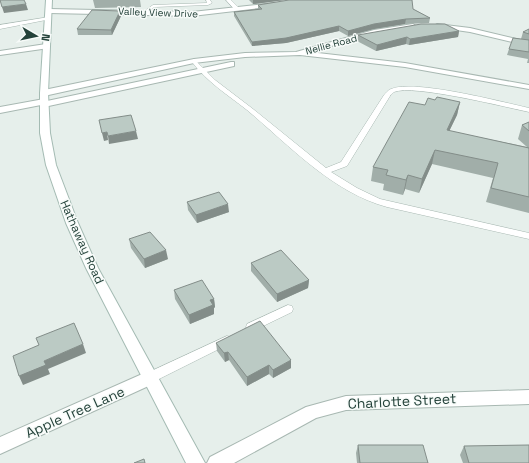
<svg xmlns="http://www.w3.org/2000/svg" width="529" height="463" font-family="'Space Grotesk',sans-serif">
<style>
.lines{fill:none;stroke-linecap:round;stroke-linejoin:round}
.lane-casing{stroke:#a8b8b2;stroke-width:1}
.street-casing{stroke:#a8b8b2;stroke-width:2}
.secondary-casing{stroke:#a4bbb3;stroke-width:2}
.lane{fill:#fff;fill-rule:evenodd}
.street{fill:#fff;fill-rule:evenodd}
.secondary{fill:#fff;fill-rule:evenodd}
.wall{fill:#a1aea9}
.shaded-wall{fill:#838d89}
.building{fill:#bbcac4;stroke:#838d89}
.labels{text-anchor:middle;stroke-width:3;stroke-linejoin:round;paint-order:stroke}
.far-street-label{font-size:10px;fill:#24423a;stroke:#f7fbf9}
.street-label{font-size:12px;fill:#24423a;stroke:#f7fbf9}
.near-street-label{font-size:14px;fill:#24423a;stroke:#f7fbf9}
</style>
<rect width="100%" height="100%" fill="#e6efeb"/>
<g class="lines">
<!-- lane casing -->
<g class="lane-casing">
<path id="lane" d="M206,0H210L212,3L208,5L154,7L147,13L143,12L153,5L207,3Z
M226,0H231L239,8V10H235Z
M49,17H51V19L0,29V25Z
M194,59L215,80L253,109L326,168L341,162L384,95C386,93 388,90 391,89C414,79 502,102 529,108V112C505,107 413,84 394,92C393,93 390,95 390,96L347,166L331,172L357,188L380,199L529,233V239L387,207C332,192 290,146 247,110C228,95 207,82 192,62L191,61Z
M288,305L292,306L293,309L292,312L255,330L251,331L247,330L246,327L247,324Z
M227,336L231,337L233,340L231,343L153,382L149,383L145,382L143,378L145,374Z"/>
</g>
<!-- street casing -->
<g class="street-casing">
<path id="street" d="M274,3L276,4V6L192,16L49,13L46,11L49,9L192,12Z
M413,24L416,26L415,27L375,34L309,52L405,63L529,85V89L405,67L300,55L245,57L194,63L44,96L40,93L44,90L194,59L245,53L296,52L374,30Z
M437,24L470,28L529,42V46L470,32L435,27L434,26Z
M46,44H49V48L0,55V51Z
M231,62H234V66L44,107L41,105L0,113V107L44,99L47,101Z
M149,371L155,373L157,378L155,383L0,454V437Z
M529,390V404L346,410L316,418L234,463H207L210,457L306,407L346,396Z"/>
</g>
<!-- secondary casing -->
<g class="secondary-casing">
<path id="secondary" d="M46,0H52L48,93L50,133L56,165L78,223L98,268L205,463H186L86,268L66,223L46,165L40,133V93Z"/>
</g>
<!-- lane -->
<use href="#lane" class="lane"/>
<!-- street -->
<use href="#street" class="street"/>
<!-- secondary -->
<use href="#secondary" class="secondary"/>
</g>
<!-- wall -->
<path class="wall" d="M93,0H140L141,7L95,8Z
M249,0H285L253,4Z
M258,5L413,9L430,18L429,23L405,24L374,29L348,36L339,31L286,43L252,46L234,16V12L258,9Z
M121,16L112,35H78L77,29Z
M529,29V63H527L528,59L507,55L509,49L526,40L521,39L523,32Z
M459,31L458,37L409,45L406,44L376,51L357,41L358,35Z
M435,100L460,102L457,115L449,131L527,147L518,139L522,125L529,122V213L486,202L493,178L432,164L419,193L405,189L403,195L383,190L384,184L371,181L373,167L425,105Z
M187,202L229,212L197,223L188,210Z
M129,239L168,259L145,268L131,248Z
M251,263L309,280L308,288L277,302L251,271Z
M174,290L214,299L215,307L214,308V314L190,324L175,299Z
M216,343L291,368L273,378L269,374L247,386L229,360L225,362L217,351Z
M358,445L428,463H357L356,453Z
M464,446L529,463H463L460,455Z"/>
<!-- shaded-wall -->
<path class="shaded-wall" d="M253,0H285L253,4Z
M26,4L28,10L4,13L2,7Z
M120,11L121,16L112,35L111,30Z
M406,19L405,24L374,29L348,36V31L374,24Z
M339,26V31L286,43L252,46V42Z
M459,31L458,37L409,45L410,39Z
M407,37L406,44L376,51L377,45Z
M460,102L457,115L443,144L447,130Z
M136,131L138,139L109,144L108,136Z
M107,132L108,140L104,141L102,133Z
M435,150L432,164L419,193L422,179Z
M408,175L405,189L403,195L406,180Z
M228,204L229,212L197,223L196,215Z
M166,250L168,259L145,268L144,259Z
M309,280L308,288L277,302V294Z
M214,299L215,307L214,308V314L190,324L189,315L210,300Z
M83,344L86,353L48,369L50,374L23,385L19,376L44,361Z
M228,352L229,360L225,362L224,353Z
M291,360V368L273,378V370Z
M269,365V374L247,386V377Z"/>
<!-- building -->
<path class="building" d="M0,0H24L26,4L2,7Z
M289,0H412L413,9L430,18L406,19L374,24L348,31L339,26L286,38L252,42L234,12L262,9L258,5Z
M92,10L120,11L111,30L77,29Z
M421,24H445L459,31L410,39L407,37L377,45L358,35Z
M529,29V34L523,32Z
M513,38L529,40V52L509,49Z
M437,97L460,102L447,130L529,148V197L491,188L498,163L435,150L422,179L408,175L406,180L386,175L388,170L373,167L409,102L425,105L428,98L435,100Z
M131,115L136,131L108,136L107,132L102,133L99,120Z
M529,122V131L522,125Z
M219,192L228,204L196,215L187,202Z
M150,232L166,250L144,259L129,239Z
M281,250L309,280L277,294L251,263Z
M202,280L214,299L210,300L213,305L189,315L174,290Z
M260,321L291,360L273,370L269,365L247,377L228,352L224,353L216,343Z
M74,323L83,344L44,361L46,365L19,376L13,356L39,345L36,338Z
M358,445H423L428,463H360Z
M529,445V463H469L464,446Z
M144,459L145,463H134Z"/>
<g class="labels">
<!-- far-street labels -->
<g class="far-street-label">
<text transform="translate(158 12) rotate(2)" y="4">Valley View Drive</text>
<text transform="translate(331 44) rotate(-15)" y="4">Nellie Road</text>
</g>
<!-- street labels -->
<g class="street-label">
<text transform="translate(82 242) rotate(66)" y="4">Hathaway Road</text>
</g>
<!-- near-street labels -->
<g class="near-street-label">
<text transform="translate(402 401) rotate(-3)" y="5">Charlotte Street</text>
<text transform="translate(75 412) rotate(-24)" y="5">Apple Tree Lane</text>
</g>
</g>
<!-- north arrow -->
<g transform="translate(36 36) rotate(99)" stroke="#f7fbf9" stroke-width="3" paint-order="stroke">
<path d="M0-3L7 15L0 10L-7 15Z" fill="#24423a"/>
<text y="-6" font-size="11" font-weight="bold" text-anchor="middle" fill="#24423a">N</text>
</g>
</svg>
